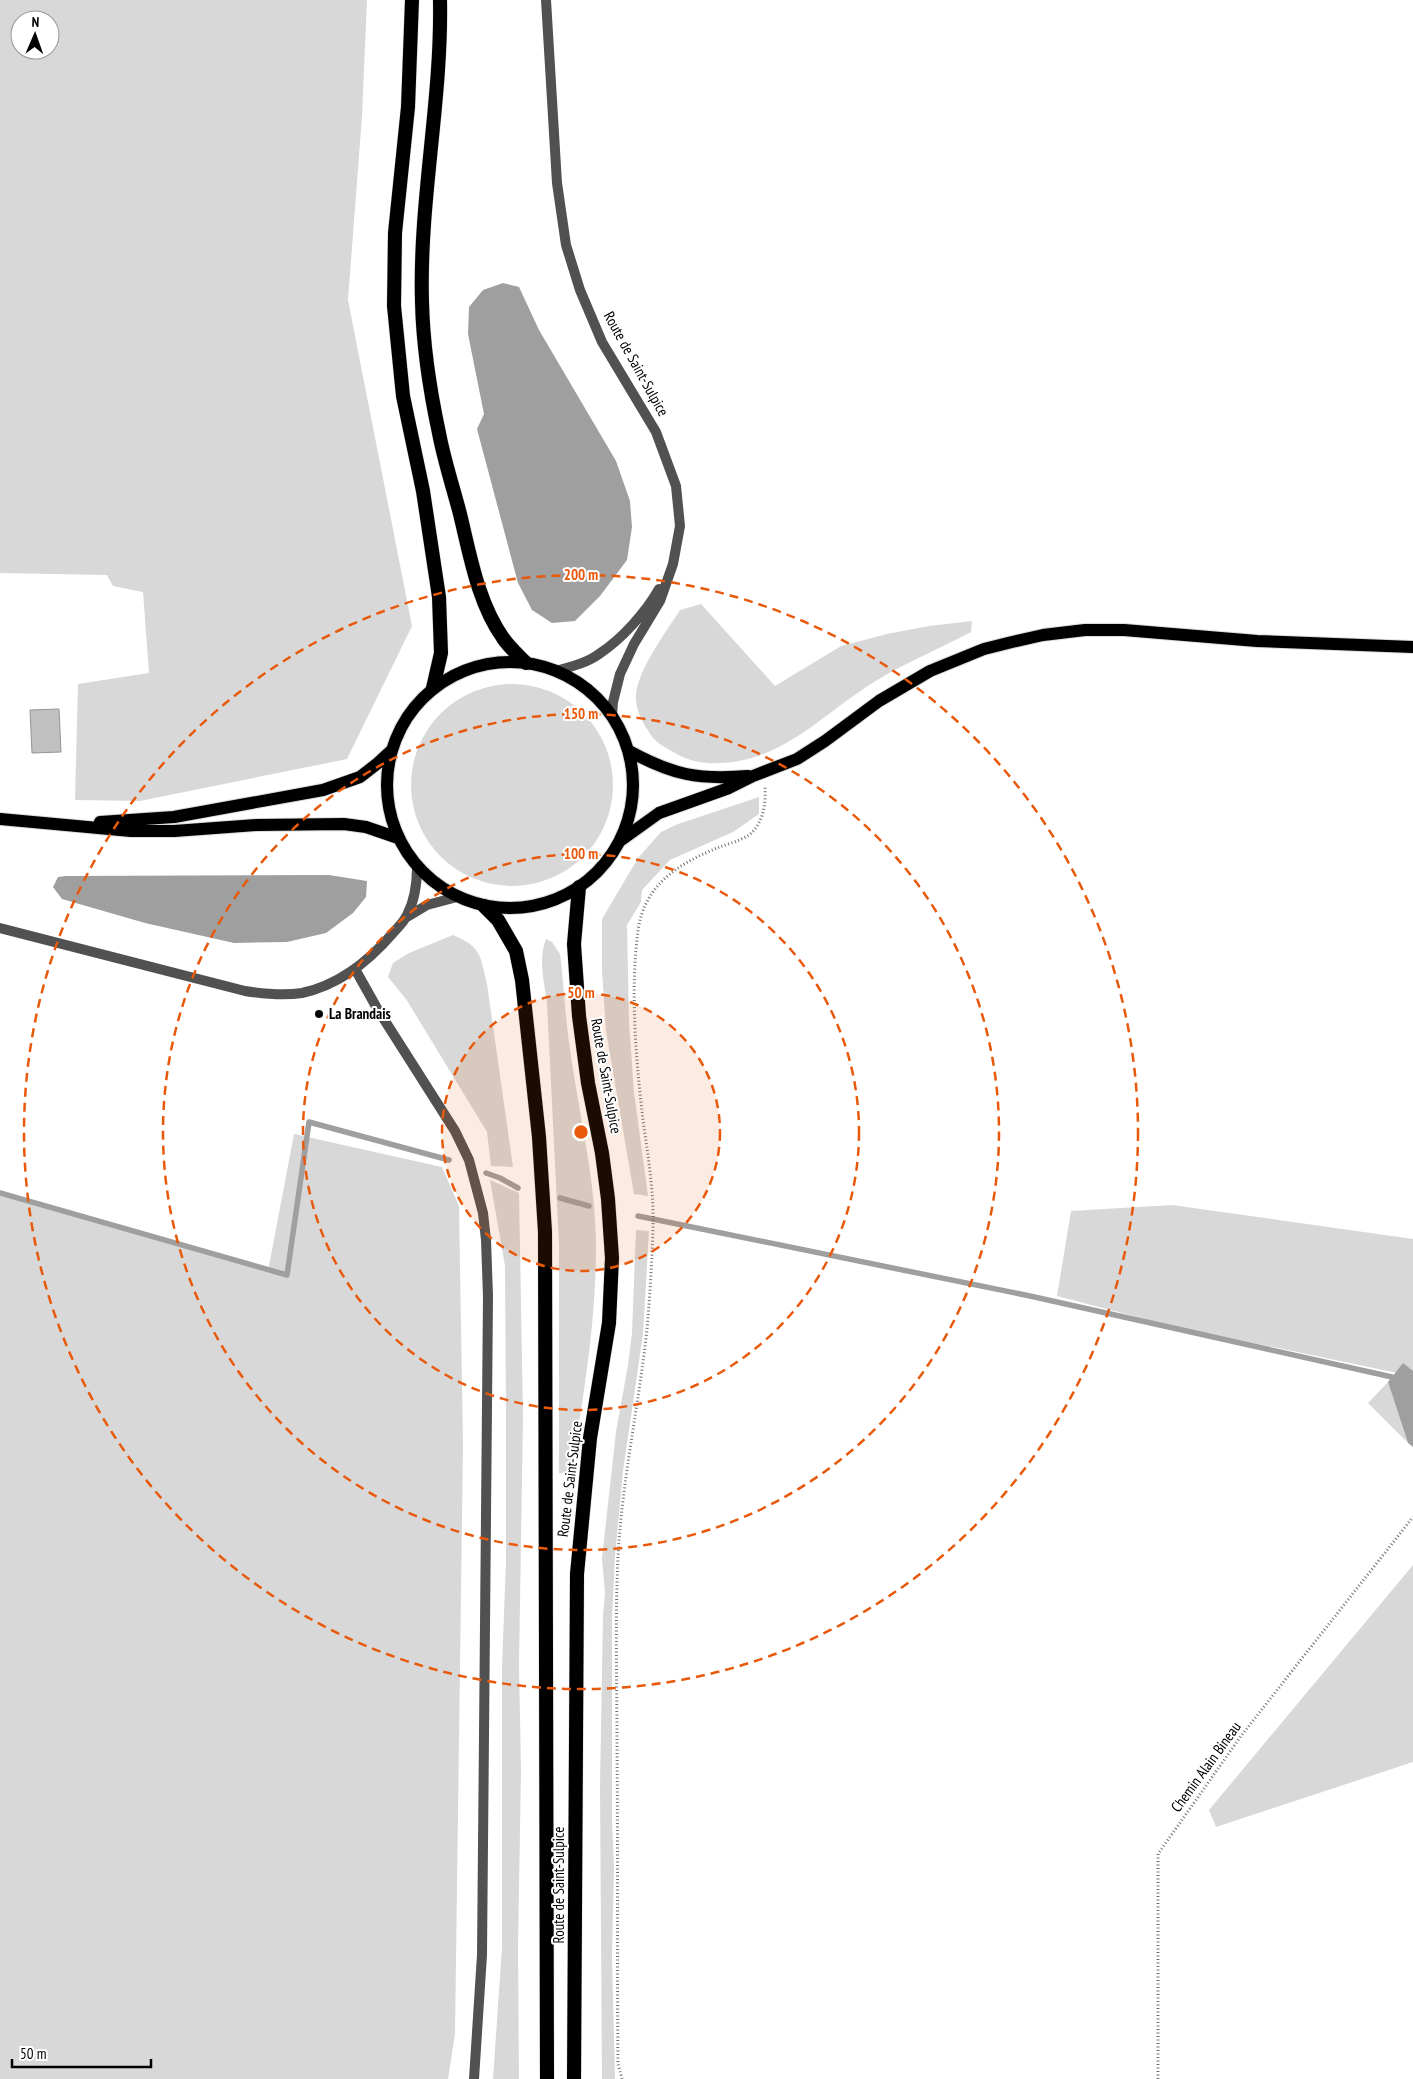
<svg xmlns="http://www.w3.org/2000/svg" width="1413" height="2079" font-family="'PT Sans Narrow',sans-serif">
<style>
.green{fill:#d8d8d8;fill-rule:evenodd}
.water{fill:#9f9f9f}
.lines{fill:none;stroke-linecap:round;stroke-linejoin:round}
.stream{stroke:#9f9f9f;stroke-width:5.5}
.building{fill:#c0c0c0;stroke:#959595}
.primary-casing{stroke:#dbdbdb;stroke-width:14}
.trunk-casing{stroke:#dbdbdb;stroke-width:15}
.path{stroke:#737373;stroke-width:3;stroke-dasharray:1 2.5;stroke-linecap:butt}
.minor{stroke:#515151;stroke-width:10}
.tertiary{stroke:#515151;stroke-width:10}
.primary{stroke:#000;stroke-width:12}
.trunk{stroke:#000;stroke-width:14}
.ring{fill:none;stroke:#e8590c;stroke-width:2.5;stroke-dasharray:9 6}
.poi-dot{fill:#000;stroke:#fff;stroke-width:2}
.labels{text-anchor:middle;stroke-width:4;stroke-linejoin:round;paint-order:stroke}
.street-label{font-size:15px;fill:#000;stroke:#fff}
.poi-label{font-size:15px;font-weight:bold;fill:#000;stroke:#fff;text-anchor:start}
.centre{fill:#e8590c;stroke:#fff;stroke-width:2.5}
.ring-label{font-size:15px;text-anchor:middle;font-weight:bold;fill:#e8590c;stroke:#fff;stroke-width:4;stroke-linejoin:round;paint-order:stroke}
</style>
<rect width="100%" height="100%" fill="#fff"/>
<!-- green -->
<path class="green" d="M0,0H367L362,116L348,300L412,626L347,759L140,801L75,800L78,684L149,673L143,592L113,586L107,575L0,573ZM20,20H50V50H20Z
M701,604L775,686L841,646L887,634L929,626L972,621L971,632C939,649 905,663 874,682C823,714 781,762 719,763C703,764 688,761 675,753C666,748 654,742 649,732C643,723 637,712 636,701C633,676 666,632 680,610Z
M411 785a101 101 0 1 1 202 0a101 101 0 1 1-202 0Z
M759,797V814L733,832L670,860L642,890L641,902L627,925L629,1022L634,1092L648,1196L634,1194L606,1031L602,970V919L638,858L661,832L678,824Z
M453,935C482,947 480,956 487,984L513,1167L491,1166L487,1132L406,999L388,977L393,963L409,953Z
M546,939L552,942L560,954C564,986 565,1017 570,1049C579,1115 596,1180 596,1247C596,1324 583,1398 571,1473H559V1245L547,1002C544,981 538,959 546,939Z
M294,1134L442,1167L459,1206L463,1445L455,2034L448,2079H0V1195L268,1271Z
M490,1180L519,1193L523,1416L519,1665L521,1770L518,1948L519,2079H493L502,1947V1666L506,1561V1411L505,1266Z
M1172,1205L1413,1239V1387L1397,1373L1164,1324L1057,1296L1071,1211Z
M636,1230L649,1231L643,1334L623,1471L615,1556L612,1618V1821L614,1866L612,1956L615,2079H602L600,1787L603,1615L605,1593L602,1558L616,1432L628,1365L632,1333Z
M1388,1382L1408,1443L1368,1403Z
M1413,1565V1762L1216,1827L1209,1810Z"/>
<!-- water -->
<path class="water" d="M503,283L519,287L539,330L616,461L630,501L632,527L627,560L600,596L575,621L552,623L532,610L518,583L477,429L484,414L468,334L469,307L483,290Z
M329,875L367,881L366,897L353,913L326,933L287,942L234,943L145,923L62,899L53,887L58,877L66,876Z
M1403,1363L1413,1371V1447L1408,1443L1388,1382Z"/>
<g class="lines">
<!-- stream -->
<path class="stream" d="M486,1173L500,1178L518,1188
M0,1193L287,1275L309,1122L449,1160
M560,1198L589,1206
M638,1216L1030,1296L1392,1377L1395,1383"/>
</g>
<!-- building -->
<path class="building" d="M59,709L61,752L32,753L30,710Z"/>
<g class="lines">
<!-- primary casing -->
<g class="primary-casing">
<path id="primary" d="M387 785a123 123 0 1 1 246 0a123 123 0 1 1-246 0Z
M629,751C673,775 698,780 748,776
M0,819L131,831H174L257,825L344,824L366,827L398,838
M100,822L174,817L323,790L360,777L378,763L391,751
M620,841L659,813L729,788L753,776L797,759L825,741L879,701L930,671L984,649L1012,642L1043,635L1085,630H1124L1257,641L1413,647"/>
</g>
<!-- trunk casing -->
<g class="trunk-casing">
<path id="trunk" d="M412,0L408,107L395,233L394,306L403,396L423,491L439,597L441,653L433,688
M440,0C442,101 419,201 422,302C423,346 430,391 439,433C444,460 453,487 460,514C470,555 478,603 503,638C509,647 518,655 526,663
M484,906L498,920L516,951L522,980L539,1137L545,1232L547,2079
M574,2079L577,1574L590,1438L609,1323L612,1258L608,1199L602,1153L588,1083L579,1016L574,944L579,887"/>
</g>
<!-- path -->
<path class="path" d="M622,2079L618,2064C617,1958 618,1852 617,1746C617,1683 615,1620 618,1557C622,1480 639,1405 647,1329C650,1295 652,1261 653,1227C654,1191 648,1156 643,1120C636,1060 630,991 638,931C644,885 678,864 717,848C727,844 740,841 749,835C764,823 766,803 765,786
M1158,2079V1854L1241,1736L1413,1517"/>
<!-- minor -->
<path class="minor" d="M407,917L427,905L457,897
M0,928L245,991C264,994 283,996 302,993C339,985 369,961 393,933C398,927 404,922 407,915C415,900 417,884 417,867
M355,969L378,1010L455,1131L469,1160L483,1213L486,1240L488,1296L482,1955L474,2079"/>
<!-- tertiary -->
<path class="tertiary" d="M546,0L557,183L566,245L580,290L602,342L656,432L676,486L680,526L673,564L660,601L634,644L620,674L613,702L612,716
M556,671C570,667 587,663 599,654C622,639 646,612 659,589"/>
<!-- primary -->
<use href="#primary" class="primary"/>
<!-- trunk -->
<use href="#trunk" class="trunk"/>
</g>
<!-- distance rings -->
<circle cx="581" cy="1132" r="139" fill="#e8590c" fill-opacity=".12"/>
<g class="ring">
<circle cx="581" cy="1132" r="139"/>
<circle cx="581" cy="1132" r="278"/>
<circle cx="581" cy="1132" r="418"/>
<circle cx="581" cy="1132" r="557"/>
</g>
<!-- markers -->
<circle class="poi-dot" cx="319" cy="1014" r="5"/>
<g class="labels">
<!-- street labels -->
<g class="street-label">
<text transform="translate(636 364) rotate(61)" y="5">Route de Saint-Sulpice</text>
<text transform="translate(606 1076) rotate(80)" y="5">Route de Saint-Sulpice</text>
<text transform="translate(570 1479) rotate(-83)" y="5">Route de Saint-Sulpice</text>
<text transform="translate(1206 1767) rotate(-54)" y="5">Chemin Alain Bineau</text>
<text transform="translate(559 1885) rotate(-90)" y="5">Route de Saint-Sulpice</text>
</g>
<!-- poi labels -->
<g class="poi-label">
<text x="329" y="1019">La Brandais</text>
</g>
</g>
<circle cx="581" cy="1132" r="8" class="centre"/>
<g class="ring-label">
<text x="581" y="580">200 m</text>
<text x="581" y="719">150 m</text>
<text x="581" y="859">100 m</text>
<text x="581" y="998">50 m</text>
</g>
<!-- north arrow -->
<g transform="translate(35 35) rotate(2)"><circle r="24" fill="#ffffff" stroke="#999999"/>
<path d="M0-4L9 19L0 12L-9 19Z" fill="#000000"/>
<text y="-8" font-size="14" font-weight="bold" text-anchor="middle" fill="#000000">N</text>
</g>
<!-- scale -->
<path d="M12 2059v8h139v-8" fill="none" stroke="#000000" stroke-width="2.5"/>
<text x="20" y="2059" font-size="15" fill="#000000" stroke="#ffffff" stroke-width="4" paint-order="stroke">50 m</text>
</svg>
